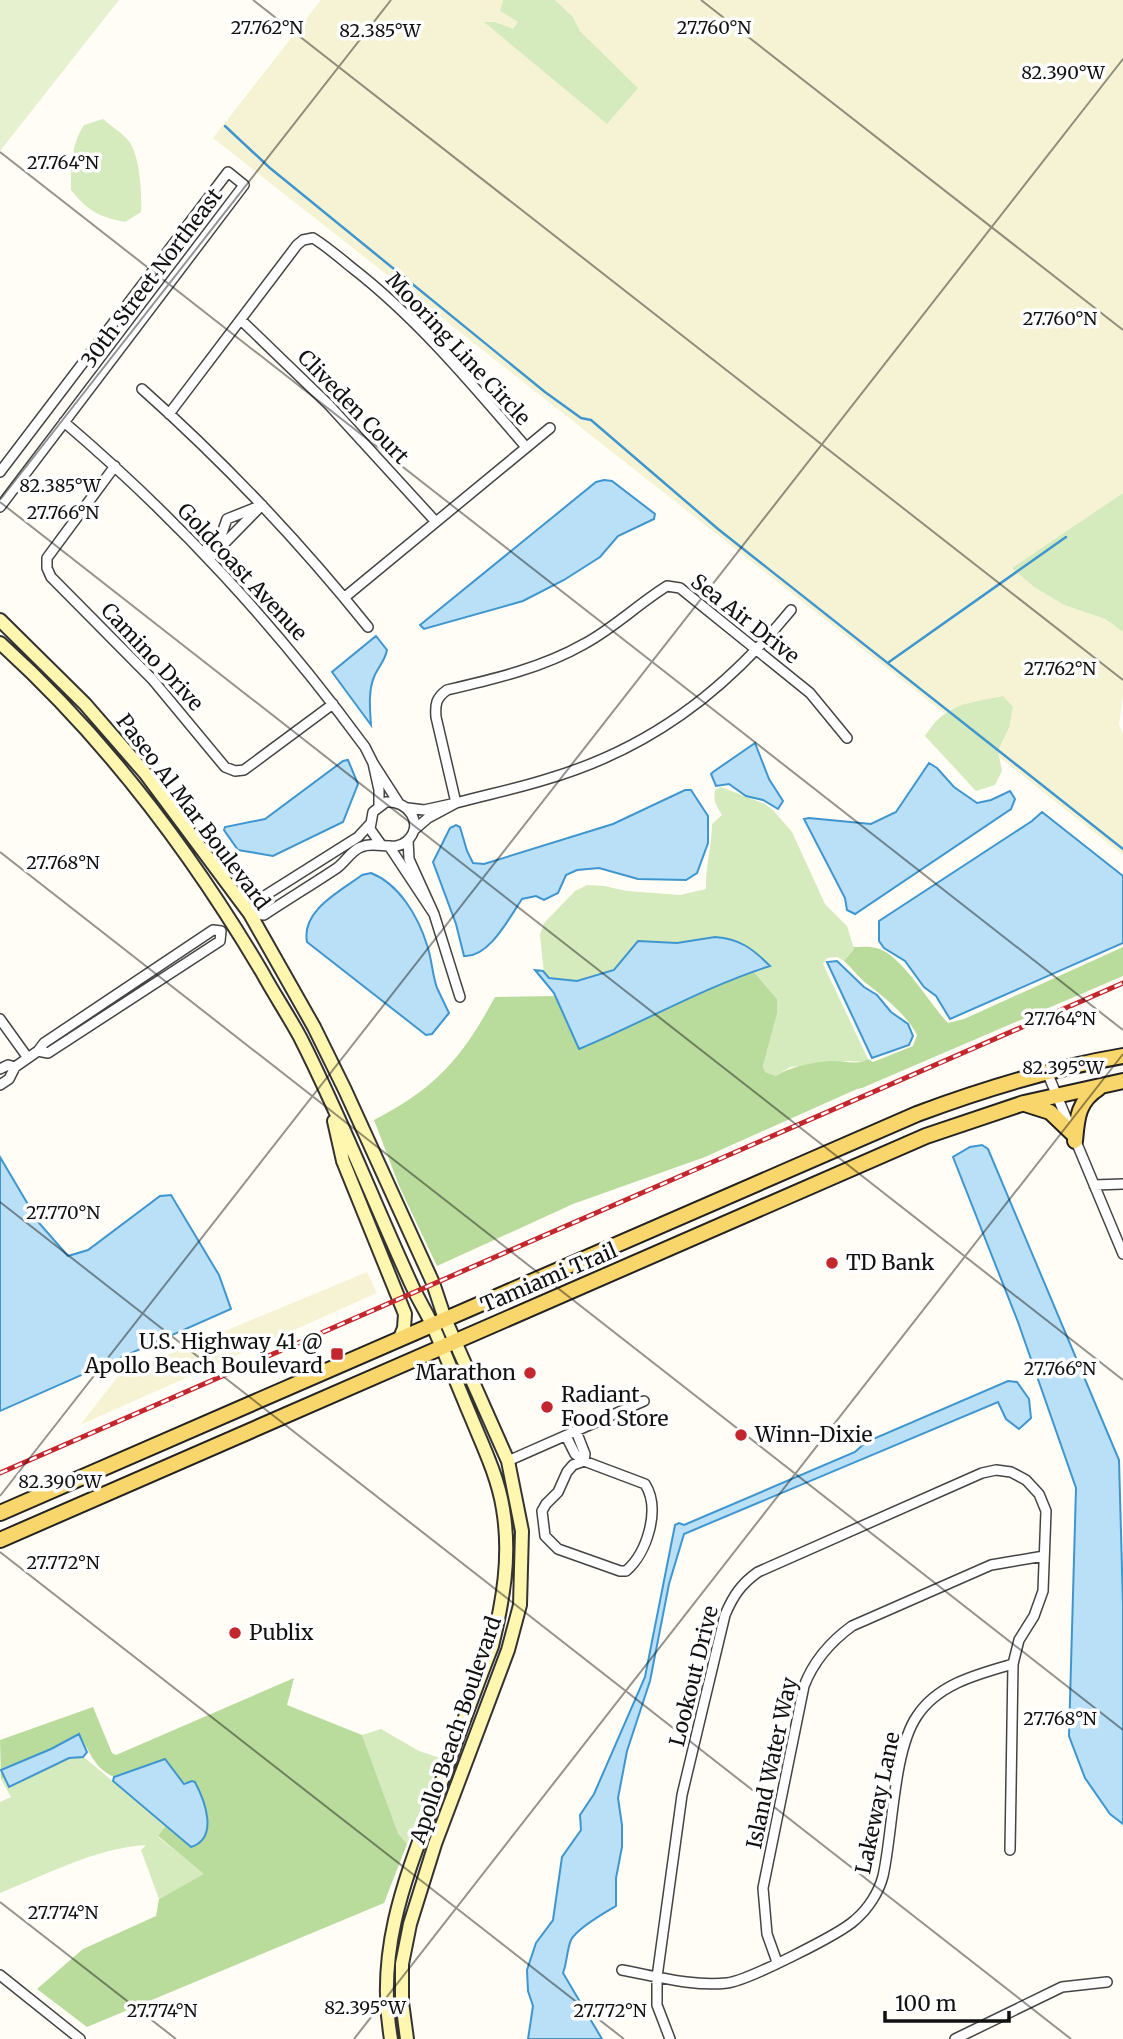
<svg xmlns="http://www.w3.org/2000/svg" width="1123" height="2039" font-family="Merriweather,serif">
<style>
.farmland{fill:#f6f3d4}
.green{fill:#d5ebbd}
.forest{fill:#b9dc9c}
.pitch{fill:#e6f2cf}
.water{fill:#b9e0f7;stroke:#3f96cf;stroke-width:2}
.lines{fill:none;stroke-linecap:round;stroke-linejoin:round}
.stream{stroke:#3f96cf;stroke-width:2.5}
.minor-casing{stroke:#444;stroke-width:12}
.secondary-casing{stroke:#333;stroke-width:16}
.primary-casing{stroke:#222;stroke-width:18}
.minor{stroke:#fff;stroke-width:9}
.secondary{stroke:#fff6b0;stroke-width:12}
.primary{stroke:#f9d66b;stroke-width:14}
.rail-casing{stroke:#c4262e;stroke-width:5}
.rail{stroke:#fff;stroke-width:2.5;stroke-dasharray:8;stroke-linecap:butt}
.ticks{fill:none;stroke:#111;stroke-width:2;stroke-opacity:0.45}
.poi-dot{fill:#c4262e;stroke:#fff;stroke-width:2.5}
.labels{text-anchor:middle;stroke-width:7;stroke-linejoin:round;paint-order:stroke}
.street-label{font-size:21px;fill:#111;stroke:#fff}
.poi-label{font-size:21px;fill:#111;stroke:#fff;text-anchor:start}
.ticks-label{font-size:18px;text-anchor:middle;fill:#111;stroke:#fff;stroke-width:7;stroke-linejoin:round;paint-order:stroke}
</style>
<rect width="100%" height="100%" fill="#fffdf5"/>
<!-- farmland -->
<path class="farmland" d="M321,0H503L500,11L518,22L513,30L495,22L607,123L637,87L580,31L573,17L555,0H1123V493L1012,568L1034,587L1064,605L1105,619L1123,632V695L1119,724L1123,735V855L999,757L998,752L1009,728L951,708L944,713L213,138Z
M367,1272L377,1293L80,1425L119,1375Z"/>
<!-- green -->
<path class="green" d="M503,0H555L573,17L580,31L638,88L607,124L484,22H495L513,29L518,22L500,11Z
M103,119C111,126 122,133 129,141C140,157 142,193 141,212L125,222C99,217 88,211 71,190C71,167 71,145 84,125Z
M1123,493V632L1105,619L1064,605L1034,587L1012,568Z
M1003,696L1013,707L1009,728L998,751L1002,771L995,785L976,791L925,736C947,702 967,704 1003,696Z
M721,787L765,804L773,810L792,832L825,904L847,926L854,949L844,961L837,957L827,958L823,964L868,1059L866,1062L848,1061L790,1067L776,1076L765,1072L763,1066L777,1014V999L753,971L769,966L715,937L677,943L638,941C631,949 623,965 613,970C596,979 560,986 544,974L540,935L544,923L575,891L587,885L604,886L627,891L680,895L706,889C705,867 712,847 712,824L722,815C716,805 713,801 715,790Z
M381,1729L419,1751L440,1758L407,1844L398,1833L362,1735Z
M75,1756L85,1758L166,1826L158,1837L205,1874L159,1899L141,1850L146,1845C99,1847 45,1875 0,1893V1802L11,1797L1,1779L4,1778L9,1787Z"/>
<!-- forest -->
<path class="forest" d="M853,947C860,947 869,946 876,948C901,953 930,1005 948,1023L964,1019L1123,947V976L862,1088L857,1089L705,1157L573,1204L437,1266L400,1188L374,1120C436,1088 462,1058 495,997L555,996L580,1049C638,1024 693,991 753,971L777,999V1014L763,1066L765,1072L776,1076C791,1066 811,1063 830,1061C842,1060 859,1066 868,1059L873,1062L913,1046L917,1035C908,1016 884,997 867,984C859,978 852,968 844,961L854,949Z
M294,1678L287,1705L362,1735L398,1833L407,1844L384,1903L87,2027L37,1989L83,1949L156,1916L159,1899L204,1874L158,1836L166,1826L191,1847L208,1817L195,1782C173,1785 178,1772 165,1759L114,1777C91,1766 91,1750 78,1734L52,1749L3,1768L1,1770L4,1778L1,1779L0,1740L93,1707L112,1753L116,1755Z"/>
<!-- pitch -->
<path class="pitch" d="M0,0H119L0,151Z"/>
<!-- water -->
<path class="water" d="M604,480L612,481L655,514L654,519L618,536L600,557L564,580L523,601L424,629L420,625L596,482Z
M376,636L387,650C385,661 378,667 374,677C368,691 370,710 371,725L332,672Z
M755,743L769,779L783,801L778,809L763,800L746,796L729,784L716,786L711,774L713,772Z
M348,760L358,784L343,822L273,856L238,850L224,830L225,827L265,819L343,761Z
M929,763L937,768L954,787L977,803L991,800L1010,791L1015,799L1011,809L855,914L847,910L845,898L804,819L809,818L871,824L896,812Z
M685,790H691L708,816V843L697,873L686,880L638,879L599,868L577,870L566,875L558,893L544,900L536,896L522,899C509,918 489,958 464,956L456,924L433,862L450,828L456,825L460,827L467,851L473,863L484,864L613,824Z
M1042,812L1123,876V943L950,1019L936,996L924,987L905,961L884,948L879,941V921L1032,821Z
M371,873C399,884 418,916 427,945C432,959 432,974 437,988C441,996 445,1005 449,1013L432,1034L426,1035L307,942C301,910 341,891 362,875Z
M715,937C740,939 752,948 770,966C704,987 644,1022 579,1049L554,993L535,970L543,971L549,978L577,981L614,970L638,941L677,943Z
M837,961L864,987L877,995L891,1012L908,1024L913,1036L909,1045L872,1058L827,962Z
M982,1145L988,1149L1119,1460L1123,1605V1824L1110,1814L1085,1778L1069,1736L1076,1488L1018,1322L953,1157L970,1147Z
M0,1157L39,1223L68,1256L88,1250L160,1196L171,1195L219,1275L231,1309L0,1411Z
M1008,1381L1017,1382L1029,1399L1031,1418L1019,1429L1006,1419L998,1402L684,1534L669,1584L650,1681L627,1751L618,1798L622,1825V1847L616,1878V1906C604,1913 577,1928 571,1940C567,1949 567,1963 563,1973L602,2039H528L533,2006L528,1991L527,1970L536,1943L553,1920L562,1857L581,1830L580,1815L594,1794L645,1677L675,1525L679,1523L684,1525L855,1452L866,1442Z
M79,1734L87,1752L83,1757L69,1758L9,1787L1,1770L51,1749Z
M165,1759L184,1784L192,1781L195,1782C205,1801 219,1838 191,1847L113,1781L114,1777Z"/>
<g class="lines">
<!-- stream -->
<path class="stream" d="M225,126L270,168L545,392L581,418L591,420L718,529L1123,849
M889,662L1066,537"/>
<!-- minor casing -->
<g class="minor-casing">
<path id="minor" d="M241,320L329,405L436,522
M142,389C224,462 299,541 368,627
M169,414L297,245L303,240L313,238C326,246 339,257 351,267C417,318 472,384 526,447
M64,422C180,521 275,625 365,747L373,763
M115,466L47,558V568L51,577L152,679L225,767L235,771L244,770L333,704
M0,472L228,172L244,185L0,507
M203,552L221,536L227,519L262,505
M210,558L260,507
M345,597L550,428
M791,610C723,693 648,750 544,780C515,789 485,795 456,803L436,717C435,704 436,698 447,690C494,679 542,668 584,644C614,628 638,604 667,586L680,588L810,693L847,738
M379,806V790L373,763L398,802
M408,808L424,810L456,803L428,818L414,830
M370,824L358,837L255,902L250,914L264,915C288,899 313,884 337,868C346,861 351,851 361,847C376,840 394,853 407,841C425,824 408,800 386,802L373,812L370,829L380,843
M389,846L434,914L409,859L408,840
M434,914L460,997
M213,930L221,931L220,941L48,1053L38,1051L44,1043Z
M0,1019L28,1058
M0,1069L8,1065L15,1067
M1047,1072L1123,1254
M0,1085L9,1079L15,1067L38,1051
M1094,1185L1123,1184
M566,1436L575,1454L584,1461L585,1454L576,1431
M508,1461L644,1401
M584,1461L645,1484C661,1509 647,1553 626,1571H620L558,1549L545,1536L542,1511L546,1504L558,1492L567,1472L573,1465Z
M777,1962L767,1934L763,1888L804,1686C814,1660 830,1642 852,1626L991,1565L1044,1556
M622,1970C655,1976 694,1987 727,1983C747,1981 840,1934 855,1920C868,1909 879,1892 883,1876C893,1832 893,1751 917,1716C938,1684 978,1674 1013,1664
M0,1975L80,2039
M670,2039L657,2005V1977L682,1795L725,1615C733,1596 741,1584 758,1572L982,1473L996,1470L1011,1472L1026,1480L1039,1494L1046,1511L1043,1591L1034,1616L1019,1640L1013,1664L1010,1850
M955,2039L1062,1987L1107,1982"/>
</g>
<!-- secondary casing -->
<g class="secondary-casing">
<path id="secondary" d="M0,620L85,704L145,773L250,914L314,1027L345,1090L433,1283L445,1319L508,1461L522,1531L520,1605L508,1650L435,1844L410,1924L402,1964V2002L407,2039
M0,643C104,737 191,852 262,972C274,994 288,1015 300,1037C342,1119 375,1206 414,1290C420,1302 427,1314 433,1326C446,1356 458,1386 471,1417C483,1446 498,1477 503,1509C511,1556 503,1601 492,1646C473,1694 456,1743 438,1791C407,1874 375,1948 391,2039
M334,1121L343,1161L405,1314L404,1328L400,1338"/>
</g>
<!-- primary casing -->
<g class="primary-casing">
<path id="primary" d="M1025,1104L1050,1112L1073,1134
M1075,1141C1077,1118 1078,1101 1099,1088
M0,1513L917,1114C984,1089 1052,1068 1123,1056
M0,1540L926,1136L1024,1103L1123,1081"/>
</g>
<!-- minor -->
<use href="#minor" class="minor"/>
<!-- secondary -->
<use href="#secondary" class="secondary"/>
<!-- primary -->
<use href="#primary" class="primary"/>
<!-- rail casing -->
<g class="rail-casing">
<path id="rail" d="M0,1473L1123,983"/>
</g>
<!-- rail -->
<use href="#rail" class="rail"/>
</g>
<!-- ticks -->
<path class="ticks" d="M253,0L1123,680M701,0L1123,330M0,152L1123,1030M0,500L391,0M0,502L1123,1380M0,852L1123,1730M0,1202L1071,2039M0,1496L1123,59M0,1552L624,2039M0,1902L176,2039M354,2039L1123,1054"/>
<!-- markers -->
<g class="poi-dot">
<circle cx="832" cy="1263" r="7"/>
<rect x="330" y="1347" width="14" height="14" rx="3.5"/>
<circle cx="530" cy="1373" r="7"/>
<circle cx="547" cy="1407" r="7"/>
<circle cx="741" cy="1435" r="7"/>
<circle cx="235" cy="1633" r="7"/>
</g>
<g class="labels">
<!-- street labels -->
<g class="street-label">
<text transform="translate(152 278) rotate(-53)" y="7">30th Street Northeast</text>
<text transform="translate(458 349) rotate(47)" y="7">Mooring Line Circle</text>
<text transform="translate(353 407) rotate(46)" y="7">Cliveden Court</text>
<text transform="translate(242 572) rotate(47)" y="7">Goldcoast Avenue</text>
<text transform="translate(745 619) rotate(38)" y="7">Sea Air Drive</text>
<text transform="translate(152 657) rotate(47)" y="7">Camino Drive</text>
<text transform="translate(193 812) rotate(53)" y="7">Paseo Al Mar Boulevard</text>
<text transform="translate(549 1278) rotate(-23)" y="7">Tamiami Trail</text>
<text transform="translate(694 1676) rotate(-76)" y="7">Lookout Drive</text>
<text transform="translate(456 1730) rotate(-71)" y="7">Apollo Beach Boulevard</text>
<text transform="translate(772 1763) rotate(-78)" y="7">Island Water Way</text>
<text transform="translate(878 1803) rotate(-78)" y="7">Lakeway Lane</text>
</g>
<!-- poi labels -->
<g class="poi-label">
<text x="846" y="1270">TD Bank</text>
<text x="323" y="1349" text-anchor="end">U.S. Highway 41 @<tspan x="323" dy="24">Apollo Beach Boulevard</tspan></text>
<text x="516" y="1380" text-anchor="end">Marathon</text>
<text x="561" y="1402">Radiant<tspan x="561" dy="24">Food Store</tspan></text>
<text x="755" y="1442">Winn-Dixie</text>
<text x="249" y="1640">Publix</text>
</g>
</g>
<g class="ticks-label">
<text x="267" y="34">27.762°N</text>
<text x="714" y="34">27.760°N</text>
<text x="380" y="37">82.385°W</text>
<text x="1063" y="79">82.390°W</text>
<text x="63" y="169">27.764°N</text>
<text x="1060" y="325">27.760°N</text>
<text x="60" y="492">82.385°W</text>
<text x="63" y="519">27.766°N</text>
<text x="1060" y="675">27.762°N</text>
<text x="63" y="869">27.768°N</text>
<text x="1060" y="1025">27.764°N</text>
<text x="1063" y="1074">82.395°W</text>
<text x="63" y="1219">27.770°N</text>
<text x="1060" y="1375">27.766°N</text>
<text x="60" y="1488">82.390°W</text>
<text x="63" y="1569">27.772°N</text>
<text x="1060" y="1725">27.768°N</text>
<text x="63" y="1919">27.774°N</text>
<text x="365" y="2014">82.395°W</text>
<text x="162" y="2017">27.774°N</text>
<text x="610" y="2017">27.772°N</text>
</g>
<!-- scale -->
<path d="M885 2011v10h124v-10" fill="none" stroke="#111111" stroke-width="3.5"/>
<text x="895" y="2011" font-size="21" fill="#111111" stroke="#ffffff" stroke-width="5" paint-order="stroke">100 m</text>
</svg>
